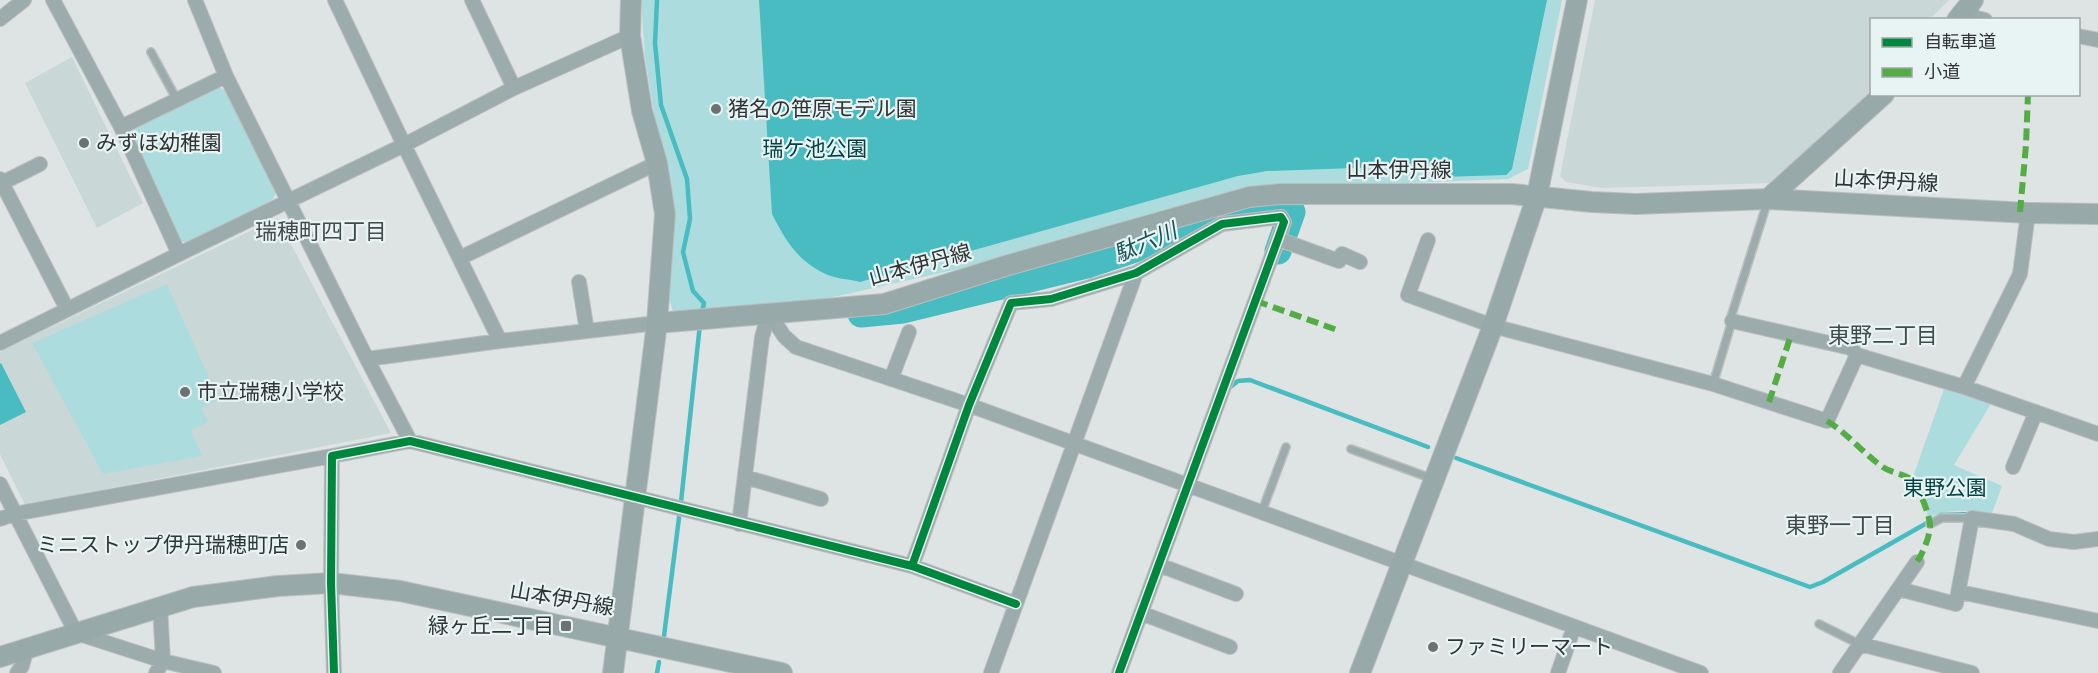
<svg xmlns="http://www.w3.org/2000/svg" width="2098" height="673" font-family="Mulish,'Noto Sans JP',sans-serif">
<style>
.built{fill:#cad7d7}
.green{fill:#addcde}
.water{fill:#48bcc1}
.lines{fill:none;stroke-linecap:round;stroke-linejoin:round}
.stream{stroke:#48bcc1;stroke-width:4.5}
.river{stroke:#48bcc1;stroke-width:27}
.lane-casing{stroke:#bcbfbf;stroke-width:10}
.street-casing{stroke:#bcbfbf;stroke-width:16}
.secondary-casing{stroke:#bcbfbf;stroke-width:22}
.lane{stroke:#9cabab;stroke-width:7}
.street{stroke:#9cabab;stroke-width:14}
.secondary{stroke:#98a9aa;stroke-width:20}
.quiet{stroke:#54ac45;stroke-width:6;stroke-dasharray:12 6;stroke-linecap:butt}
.cycleway-casing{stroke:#e8f3f3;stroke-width:11}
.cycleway{stroke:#00873e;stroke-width:8}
.poi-dot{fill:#6c7171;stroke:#e8f3f3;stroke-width:2}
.labels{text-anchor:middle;stroke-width:4.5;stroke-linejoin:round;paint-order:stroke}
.poi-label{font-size:21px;fill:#2f3434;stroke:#e8f3f3;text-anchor:start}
.park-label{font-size:21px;fill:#044345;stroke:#e8f3f3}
.street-label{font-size:21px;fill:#2f3434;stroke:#e8f3f3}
.neighbourhood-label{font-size:22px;fill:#424b4b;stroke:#e8f3f3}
.water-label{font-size:22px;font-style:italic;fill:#195254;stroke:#e8f3f3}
</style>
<rect width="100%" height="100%" fill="#dee3e3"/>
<!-- built -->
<path class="built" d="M1595,0H1949L1930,19L1872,20L1871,92L1772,183L1602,188L1566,182L1560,176Z
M72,57L143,203L97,228L25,83Z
M277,218L391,433L25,505L0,454V352Z"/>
<!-- green -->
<path class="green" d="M641,0H1562L1528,169L1508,179L1250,189L998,260L838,296L783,306L674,315L665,285L656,127L645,57Z
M216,85L225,91L278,190L272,200L186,243L177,239L128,130Z
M167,284L219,400L201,408L208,422L191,430L202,456L103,474L32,343Z
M1945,386L1992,402L1954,465L2002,486L1992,513C1970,510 1949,509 1928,517L1923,499L1912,480Z"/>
<!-- water -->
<path class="water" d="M759,0H1547L1512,169L1506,175L1441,177L1440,165L1267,171L1238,176L860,282C850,279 837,279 828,275C799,263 785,240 772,214Z
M1,363L26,412L0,425V364Z"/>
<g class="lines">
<!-- stream -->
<path class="stream" d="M657,0L655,43L661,105L687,179L690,219L683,252L693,291L704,303L702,313
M1229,388L1238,381L1250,380L1428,447
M1456,458L1810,587L1823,582L1941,515L1973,514
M664,636L681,502L700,324
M657,673L659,662"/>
<!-- river -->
<path class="river" d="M861,314L903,310L1087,265L1135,249L1197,220L1241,212L1289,206L1292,212L1278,251"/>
<!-- lane casing -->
<g class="lane-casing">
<path id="lane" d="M151,52L177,100
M1713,384L1732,321L1731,317L1768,200
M1351,449L1433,479
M1261,514L1286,447
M1930,524L1942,518H1972
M1819,624L1859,644"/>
</g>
<!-- street casing -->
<g class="street-casing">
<path id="street" d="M53,0L121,127
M195,0L226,76L367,359
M335,0L404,145L500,341
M472,0L514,88
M1965,11L1977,18L1985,20
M0,19L24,0
M2078,36L2098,40
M0,179L67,309
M0,184L40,164
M1278,239L1339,261L1342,254L1360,262
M1428,240L1408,295L1493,326L1713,384L1827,421L1857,355
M179,254L121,127L226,76
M460,258L657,163
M579,282L587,331
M769,313L784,336L796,347L969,405L1701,673
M1732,321L1851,348L1857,355L1964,387L2098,434
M0,343L179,254L404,145L514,88L630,36
M891,379L909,332
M1964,387L2020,274L2028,213
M410,441L367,359L500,341L657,323
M2013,467L2036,412
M745,477L821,499
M0,484L76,633L163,661L214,673
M0,519L14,514L332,456
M739,524L762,337L769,313
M1159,565L1236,594
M912,566L969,405L1011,303L1051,299L1136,273L1222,224L1281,217L1284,222L1278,239L1119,673
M1899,589L1956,604L1972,518L2014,524L2049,539L2074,542L2098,539
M1960,592L2098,621
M1141,613L1230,647
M1860,644L1972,673
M17,673L22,666L27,648
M156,673L163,661L160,606
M334,673L331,583L332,456L410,441L912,566L1016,604
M991,673L1136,273
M1558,673L1574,627
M1840,673L1917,562"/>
</g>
<!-- secondary casing -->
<g class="secondary-casing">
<path id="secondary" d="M1957,20L1973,0
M1768,199L1884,94
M657,323L884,304L1005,266L1249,197L1280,194H1512L1592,202L1636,204L1768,199L2028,213L2098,214
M0,657L193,597L278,586L331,583L400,591L782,673
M613,673L657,323L665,214L657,163L642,111L630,36L631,0
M1360,673L1493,326L1537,196L1577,0"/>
</g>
<!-- lane -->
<use href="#lane" class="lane"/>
<!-- street -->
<use href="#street" class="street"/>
<!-- secondary -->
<use href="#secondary" class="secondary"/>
<!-- quiet -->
<path class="quiet" d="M2020,212L2026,145L2028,94
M1256,301L1340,331
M1769,402L1791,335
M1827,421C1847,433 1861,451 1880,465C1888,472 1900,473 1909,478C1919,485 1931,518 1930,528C1929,538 1923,553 1917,562"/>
<!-- cycleway casing -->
<g class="cycleway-casing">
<path id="cycleway" d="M912,566L969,405L1011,303L1051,299L1136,273L1222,224L1281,217L1284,222L1278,239L1119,673
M334,673L331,583L332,456L410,441L912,566L1016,604"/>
</g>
<!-- cycleway -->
<use href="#cycleway" class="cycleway"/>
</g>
<!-- markers -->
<g class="poi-dot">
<circle cx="716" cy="109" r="6"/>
<circle cx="84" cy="143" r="6"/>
<circle cx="185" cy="392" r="6"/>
<circle cx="301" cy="545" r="6"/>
<rect x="560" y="620" width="12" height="12" rx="3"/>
<circle cx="1433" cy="647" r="6"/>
</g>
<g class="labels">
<!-- poi labels -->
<g class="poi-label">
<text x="728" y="116">猪名の笹原モデル園</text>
<text x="96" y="150">みずほ幼稚園</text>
<text x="197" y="399">市立瑞穂小学校</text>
<text x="289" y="552" text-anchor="end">ミニストップ伊丹瑞穂町店</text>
<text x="554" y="633" text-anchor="end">緑ヶ丘二丁目</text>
<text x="1445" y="654">ファミリーマート</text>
</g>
<!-- park labels -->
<g class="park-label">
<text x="815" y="156">瑞ケ池公園</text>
<text x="1945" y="495">東野公園</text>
</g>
<!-- street labels -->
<g class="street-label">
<text x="1399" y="177">山本伊丹線</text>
<text transform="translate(1886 181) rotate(3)" y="7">山本伊丹線</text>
<text transform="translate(920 265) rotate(-15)" y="7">山本伊丹線</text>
<text transform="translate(562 599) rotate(10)" y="7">山本伊丹線</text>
</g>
<!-- neighbourhood labels -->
<g class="neighbourhood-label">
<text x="321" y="239">瑞穂町四丁目</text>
<text x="1883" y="343">東野二丁目</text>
<text x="1840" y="533">東野一丁目</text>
</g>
<!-- water labels -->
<g class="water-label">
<text transform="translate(1145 242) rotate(-23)" y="8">駄六川</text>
</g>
</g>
<!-- legend -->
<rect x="1870" y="18" width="210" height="78" fill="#e8f3f3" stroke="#9ea7a7" stroke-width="1.5"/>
<rect x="1882" y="38" width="30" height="9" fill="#00873e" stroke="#9ea7a7" stroke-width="1.5"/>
<text x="1924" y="48" font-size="18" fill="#2f3434">自転車道</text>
<rect x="1882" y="68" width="30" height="9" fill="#54ac45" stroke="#9ea7a7" stroke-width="1.5"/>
<text x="1924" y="78" font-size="18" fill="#2f3434">小道</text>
</svg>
